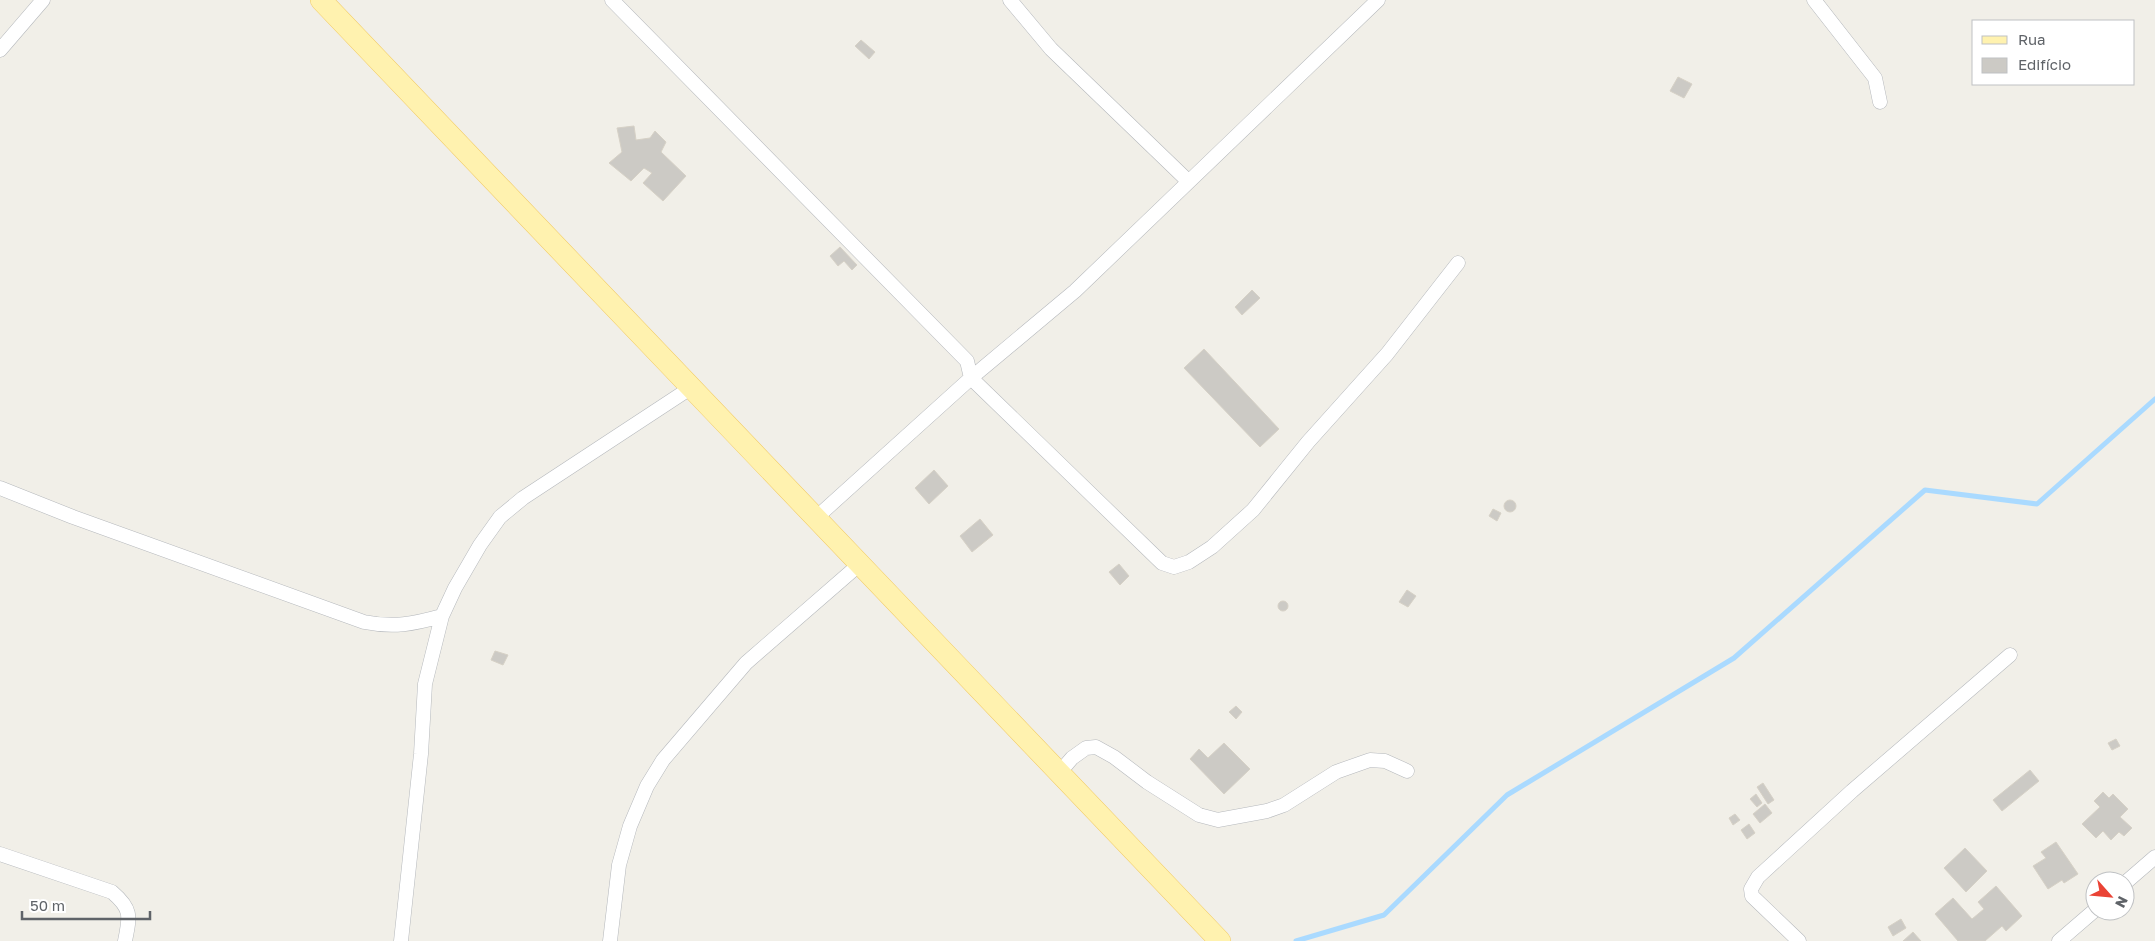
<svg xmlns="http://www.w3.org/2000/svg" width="2155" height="941" font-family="'Golos Text',sans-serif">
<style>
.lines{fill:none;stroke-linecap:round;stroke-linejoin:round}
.stream{stroke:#aadaff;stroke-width:5}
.building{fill:#cccac5;stroke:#d6d1c6}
.minor-casing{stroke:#b5b8bc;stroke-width:15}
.primary-casing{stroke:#f2c960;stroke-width:22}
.minor{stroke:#fff;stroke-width:14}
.primary{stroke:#fff2af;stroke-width:21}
</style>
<rect width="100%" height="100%" fill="#f1efe8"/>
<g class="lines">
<!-- stream -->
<path class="stream" d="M1296,941L1384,915L1507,795L1734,658L1925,490L2037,504L2155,399"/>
</g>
<!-- building -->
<path class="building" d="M861,40L875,52L869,59L855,46Z
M1678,77L1692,84L1684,98L1670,91Z
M634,126L636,140L650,138L655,131L666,142L661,152L686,176L663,201L643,183L652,173L644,168L631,181L609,163L622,152L617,128Z
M840,247L857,265L852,270L844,261L838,266L830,256Z
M1252,290L1260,298L1242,315L1235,307Z
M1204,349L1279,429L1260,447L1184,368Z
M934,470L948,486L929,504L915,488Z
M1504 506a6 6 0 1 1 12 0a6 6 0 1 1-12 0Z
M1493,509L1501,513L1497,521L1489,516Z
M980,519L993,535L972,552L960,536Z
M1119,564L1129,576L1120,585L1109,572Z
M1407,590L1416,596L1408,607L1399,602Z
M1278 606a5 5 0 1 1 10 0a5 5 0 1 1-10 0Z
M495,651L508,655L503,665L491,660Z
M1236,706L1242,712L1236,719L1229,712Z
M2116,739L2120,746L2112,750L2108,743Z
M1224,743L1250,769L1224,794L1190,759L1199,749L1208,758Z
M2030,770L2039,781L2002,811L1993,800Z
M1763,783L1774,800L1768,804L1757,787Z
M2103,792L2109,798L2113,794L2128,809L2120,817L2132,828L2124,836L2119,832L2111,840L2103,831L2096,838L2082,824L2100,807L2094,801Z
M1756,794L1762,803L1757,807L1750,799Z
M1765,804L1772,813L1760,823L1753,814Z
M1735,814L1740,820L1733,825L1729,818Z
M1749,824L1755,833L1747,839L1741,830Z
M2056,842L2078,874L2064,883L2062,880L2048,889L2033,866L2046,858L2041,852Z
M1965,848L1987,871L1966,892L1944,868Z
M1996,886L2022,916L2006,931L2002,926L1985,941H1958L1935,914L1953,898L1972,919L1984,909L1978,902Z
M1901,919L1906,928L1893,936L1888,927Z
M1913,932L1921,941H1903Z"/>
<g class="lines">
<!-- minor casing -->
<g class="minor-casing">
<path id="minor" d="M612,0L967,361L971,378L1162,563L1174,567L1189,562L1212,547L1253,510L1308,442L1387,354L1458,263
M1010,0L1051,49L1188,181
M1814,0L1875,78L1880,102
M0,50L43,0
M0,488L73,517L364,622C394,628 413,624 442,616
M817,517L971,378L1075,291L1378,0
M1060,772L1072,758L1086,748L1096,747L1114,757L1147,782L1199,815L1218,820L1267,811L1284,805L1336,772L1370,760L1385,761L1407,771
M0,854L112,892C132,909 130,916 125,941
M2125,883L2155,857
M401,941L421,754L425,684L442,616L455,588L480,545L500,517L523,498L692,387
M610,941L619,865L630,826L647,786L663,760L746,663L861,563
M1799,941L1752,896L1751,889L1758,877L1852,791L2010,655
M2059,941L2095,910"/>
</g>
<!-- primary casing -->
<g class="primary-casing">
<path id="primary" d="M321,0L1220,941"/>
</g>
<!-- minor -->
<use href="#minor" class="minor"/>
<!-- primary -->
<use href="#primary" class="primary"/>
</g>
<!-- legend -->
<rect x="1972" y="20" width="162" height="65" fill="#ffffff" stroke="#bfc1c3"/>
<rect x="1982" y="36" width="25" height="8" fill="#fff2af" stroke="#bfc1c3"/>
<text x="2018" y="45" font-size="15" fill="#5f6368">Rua</text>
<rect x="1982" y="58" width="25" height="15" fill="#cccac5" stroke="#bfc1c3"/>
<text x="2018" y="70" font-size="15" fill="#5f6368">Edifício</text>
<!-- north arrow -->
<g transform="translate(2110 896) rotate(117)"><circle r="24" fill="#ffffff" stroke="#bfc1c3"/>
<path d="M0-4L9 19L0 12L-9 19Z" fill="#ea4335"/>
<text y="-8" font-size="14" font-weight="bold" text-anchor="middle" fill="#5f6368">N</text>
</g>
<!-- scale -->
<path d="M22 911v8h128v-8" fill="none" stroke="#5f6368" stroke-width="2.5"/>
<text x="30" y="911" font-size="15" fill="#5f6368" stroke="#ffffff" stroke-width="4" paint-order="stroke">50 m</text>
</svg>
